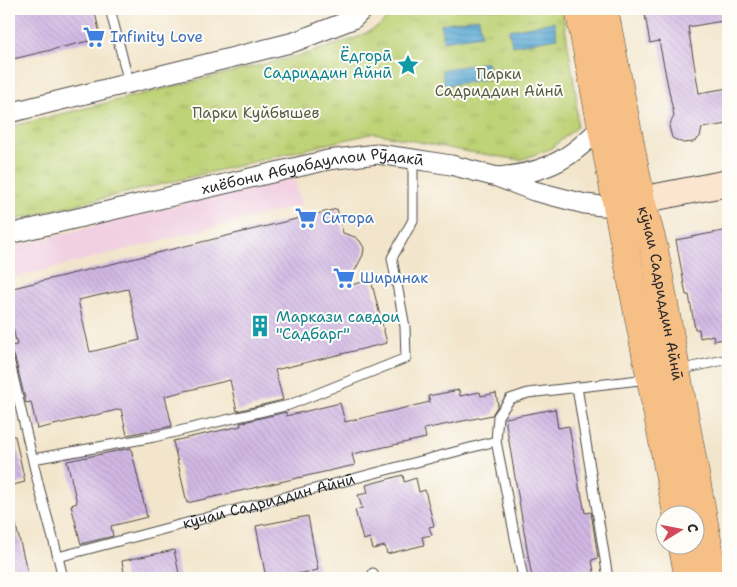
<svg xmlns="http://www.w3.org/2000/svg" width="737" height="587" font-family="'Shantell Sans',sans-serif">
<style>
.built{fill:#f1d0e2}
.grass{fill:url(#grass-tufts);stroke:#747e50}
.water{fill:url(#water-rules);stroke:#446a80}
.building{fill:url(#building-back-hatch);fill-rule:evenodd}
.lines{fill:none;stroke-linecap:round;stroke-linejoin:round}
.lane-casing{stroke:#494743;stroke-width:11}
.street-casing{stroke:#494743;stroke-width:21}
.secondary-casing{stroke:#494743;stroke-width:28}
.highway-casing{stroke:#494743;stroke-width:29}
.lane{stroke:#fff;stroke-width:9}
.street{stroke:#fff;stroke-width:19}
.secondary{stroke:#fbe5cf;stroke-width:26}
.highway{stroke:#f5bf86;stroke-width:28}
.labels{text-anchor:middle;stroke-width:4;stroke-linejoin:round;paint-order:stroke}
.shop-label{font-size:15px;fill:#366cbe;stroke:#fdfcf7;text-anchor:start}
.culture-label{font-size:15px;fill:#0d838f;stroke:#fdfcf7;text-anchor:end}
.park-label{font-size:15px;fill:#575d42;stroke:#fdfcf7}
.street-label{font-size:15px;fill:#2b2b2b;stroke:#fdfcf7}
</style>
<defs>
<pattern id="grass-tufts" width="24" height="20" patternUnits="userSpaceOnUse" patternTransform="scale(1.25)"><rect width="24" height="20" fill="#bed276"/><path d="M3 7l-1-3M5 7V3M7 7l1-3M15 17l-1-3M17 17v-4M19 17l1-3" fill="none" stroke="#a3b466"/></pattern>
<pattern id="water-rules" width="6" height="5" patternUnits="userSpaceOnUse" patternTransform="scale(1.25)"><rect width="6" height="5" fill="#5caad5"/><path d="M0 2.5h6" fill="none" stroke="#4c8bad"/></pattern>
<pattern id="building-back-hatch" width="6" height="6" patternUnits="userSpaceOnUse" patternTransform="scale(1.25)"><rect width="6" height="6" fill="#d2b8e4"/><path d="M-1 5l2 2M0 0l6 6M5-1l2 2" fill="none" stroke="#b49ec4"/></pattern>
</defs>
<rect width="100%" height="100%" fill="#fdfcf7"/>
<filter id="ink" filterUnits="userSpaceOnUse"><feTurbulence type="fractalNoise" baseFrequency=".02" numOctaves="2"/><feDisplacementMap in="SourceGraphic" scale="10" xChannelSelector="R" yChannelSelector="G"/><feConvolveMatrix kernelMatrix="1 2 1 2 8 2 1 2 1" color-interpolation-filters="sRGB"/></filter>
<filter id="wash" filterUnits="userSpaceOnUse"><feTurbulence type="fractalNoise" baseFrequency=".0096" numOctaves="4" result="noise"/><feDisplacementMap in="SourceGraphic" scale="20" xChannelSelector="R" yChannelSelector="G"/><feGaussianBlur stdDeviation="1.12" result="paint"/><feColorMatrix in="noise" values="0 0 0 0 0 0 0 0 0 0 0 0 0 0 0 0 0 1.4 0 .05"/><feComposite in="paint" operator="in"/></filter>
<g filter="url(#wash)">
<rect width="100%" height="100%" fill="#f2e5cb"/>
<!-- built -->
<path class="built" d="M294,176L301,205L9,279V248Z"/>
<!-- grass -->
<path class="grass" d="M397,9H562L576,94L577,127L550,149L520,160L464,151L374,133L331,143L9,221V127L309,53L356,38L379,26Z"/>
<!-- water -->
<path class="water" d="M479,18L481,35L443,41L441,24Z
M554,22L557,38L512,46L509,30Z
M487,62L490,78L444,86L442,70Z"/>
<g id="blocks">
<!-- building -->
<path class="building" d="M9,9H94L101,38L9,60Z
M644,9H728V20L688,27L699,93L728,88V124L702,128L700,137L693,142L683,143L672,138L669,126L674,116L659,41L650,43Z
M337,209L343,233L355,237L360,241L364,248L363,255L347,286L371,280L387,343L275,370L283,400L237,411L230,380L165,396L172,426L127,435L121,409L37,429L31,402L26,403L15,358L13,354L9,353V346L17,345L9,312V289ZM128,289L140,340L90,352L78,300Z
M728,230V338L714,341L713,335L700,338L699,329H695L689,295H686L676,240Z
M459,390L460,396L480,392L481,396L496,393L498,405L492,415L424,429L426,438L352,454L355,465L187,503L173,441L241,426L240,423L286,412V416L340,403L345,422L430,402L428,396Z
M555,409L558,428L569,426L580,492H581L585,513L591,512L598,558L592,560L595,578H532L505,418Z
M9,436H15L25,482L9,486Z
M131,448L147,517L111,526L113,536L81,544L71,505L77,503L67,461Z
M403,475L404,482L416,478L419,492L425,490L434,526L429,527L432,535L422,537L424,545L387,554L385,546L373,549L370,538L363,540L355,510L362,508L358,495L368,493L366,485Z
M308,516L318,570L277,578H266L256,526Z
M9,518H14L29,578H9Z
M174,550L180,578H125L122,561Z"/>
</g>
</g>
<g filter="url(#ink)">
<use href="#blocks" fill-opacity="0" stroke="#494743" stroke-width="1"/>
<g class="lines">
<!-- lane casing -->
<g class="lane-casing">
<g id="lane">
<path d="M110,9L129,83"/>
<path id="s1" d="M9,359L39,487L58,557L496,441L498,416L510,399L528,393L648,379"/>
<path d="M679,370L728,359"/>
<path d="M577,387L608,578"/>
<path d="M496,441L523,578"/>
<path d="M33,459L154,437L289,405L406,358L405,327L392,258L413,220V159"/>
<path d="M58,557L63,578"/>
<path d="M713,561L728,558"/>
<path d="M373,573L374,578"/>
</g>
</g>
<!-- street casing -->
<g class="street-casing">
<g id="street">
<path d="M9,113L294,42L353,19L363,9"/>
<path d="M499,177C551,172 573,157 608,120"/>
<path id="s2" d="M9,234L328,160L377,154L413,159L451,165L497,177L534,191L585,204L602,206L617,205"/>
</g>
</g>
<!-- secondary casing -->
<g class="secondary-casing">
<path id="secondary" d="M620,204L728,183"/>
</g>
<!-- highway casing -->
<g class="highway-casing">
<g id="highway">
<path d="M579,9L677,514"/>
<path id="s3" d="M604,9L641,200L654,249L714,578"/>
<path d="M682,544L689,578"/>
</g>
</g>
<!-- lane -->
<use href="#lane" class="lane"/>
<!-- street -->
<use href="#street" class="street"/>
<!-- secondary -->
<use href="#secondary" class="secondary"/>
<!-- highway -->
<use href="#highway" class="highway"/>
</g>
</g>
<!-- icons -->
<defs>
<g id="supermarket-bare" transform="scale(1.725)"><path d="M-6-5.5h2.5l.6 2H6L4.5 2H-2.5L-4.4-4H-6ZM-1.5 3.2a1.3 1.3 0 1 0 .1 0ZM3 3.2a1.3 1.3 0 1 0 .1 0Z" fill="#3f7fe0" stroke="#fdfcf7" stroke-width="2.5" paint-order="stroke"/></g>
<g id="sight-bare" transform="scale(1.725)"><path d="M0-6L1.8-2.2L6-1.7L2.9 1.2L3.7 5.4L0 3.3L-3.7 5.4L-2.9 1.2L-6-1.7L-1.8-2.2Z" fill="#0f9aa8" stroke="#fdfcf7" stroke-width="2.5" paint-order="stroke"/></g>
<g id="building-bare" transform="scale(1.725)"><path d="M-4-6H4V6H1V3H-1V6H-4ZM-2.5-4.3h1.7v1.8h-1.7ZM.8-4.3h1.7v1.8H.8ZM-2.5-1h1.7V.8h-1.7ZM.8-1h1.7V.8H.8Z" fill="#0f9aa8" stroke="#fdfcf7" stroke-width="2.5" paint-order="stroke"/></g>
</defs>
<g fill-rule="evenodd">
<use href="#supermarket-bare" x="94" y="37"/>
<use href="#sight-bare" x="408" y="65"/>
<use href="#supermarket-bare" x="306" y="218"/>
<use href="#supermarket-bare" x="344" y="278"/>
<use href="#building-bare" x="260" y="326"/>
</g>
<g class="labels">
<!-- shop labels -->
<g class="shop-label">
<text x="110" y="42">Infinity Love</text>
<text x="322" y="223">Ситора</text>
<text x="360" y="283">Ширинак</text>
</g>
<!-- culture labels -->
<g class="culture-label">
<text x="392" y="61">Ёдгорӣ<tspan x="392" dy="17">Садриддин Айнӣ</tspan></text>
<text x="276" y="322" text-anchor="start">Маркази савдои<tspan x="276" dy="17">"Садбарг"</tspan></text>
</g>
<!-- park labels -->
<g class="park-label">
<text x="499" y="79">Парки<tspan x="499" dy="17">Садриддин Айнӣ</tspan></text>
<text x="256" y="118">Парки Куйбышев</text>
</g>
<!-- street labels -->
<g class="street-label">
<text dy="5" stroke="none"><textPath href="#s2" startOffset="311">хиёбони Абуабдуллои Рӯдакӣ</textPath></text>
<text dy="5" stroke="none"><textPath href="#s3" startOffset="290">кӯчаи Садриддин Айнӣ</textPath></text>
<text dy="5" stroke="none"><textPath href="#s1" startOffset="422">кӯчаи Садриддин Айнӣ</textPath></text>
</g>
</g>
<!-- margin -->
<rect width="737" height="587" fill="none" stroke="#fdfcf7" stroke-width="30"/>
<!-- north arrow -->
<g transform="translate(680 530) rotate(80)"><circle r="24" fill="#fdfcf7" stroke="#a9a8a5"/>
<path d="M0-4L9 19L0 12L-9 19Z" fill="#d1495b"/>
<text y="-8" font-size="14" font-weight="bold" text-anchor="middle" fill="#2b2b2b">С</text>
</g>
</svg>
